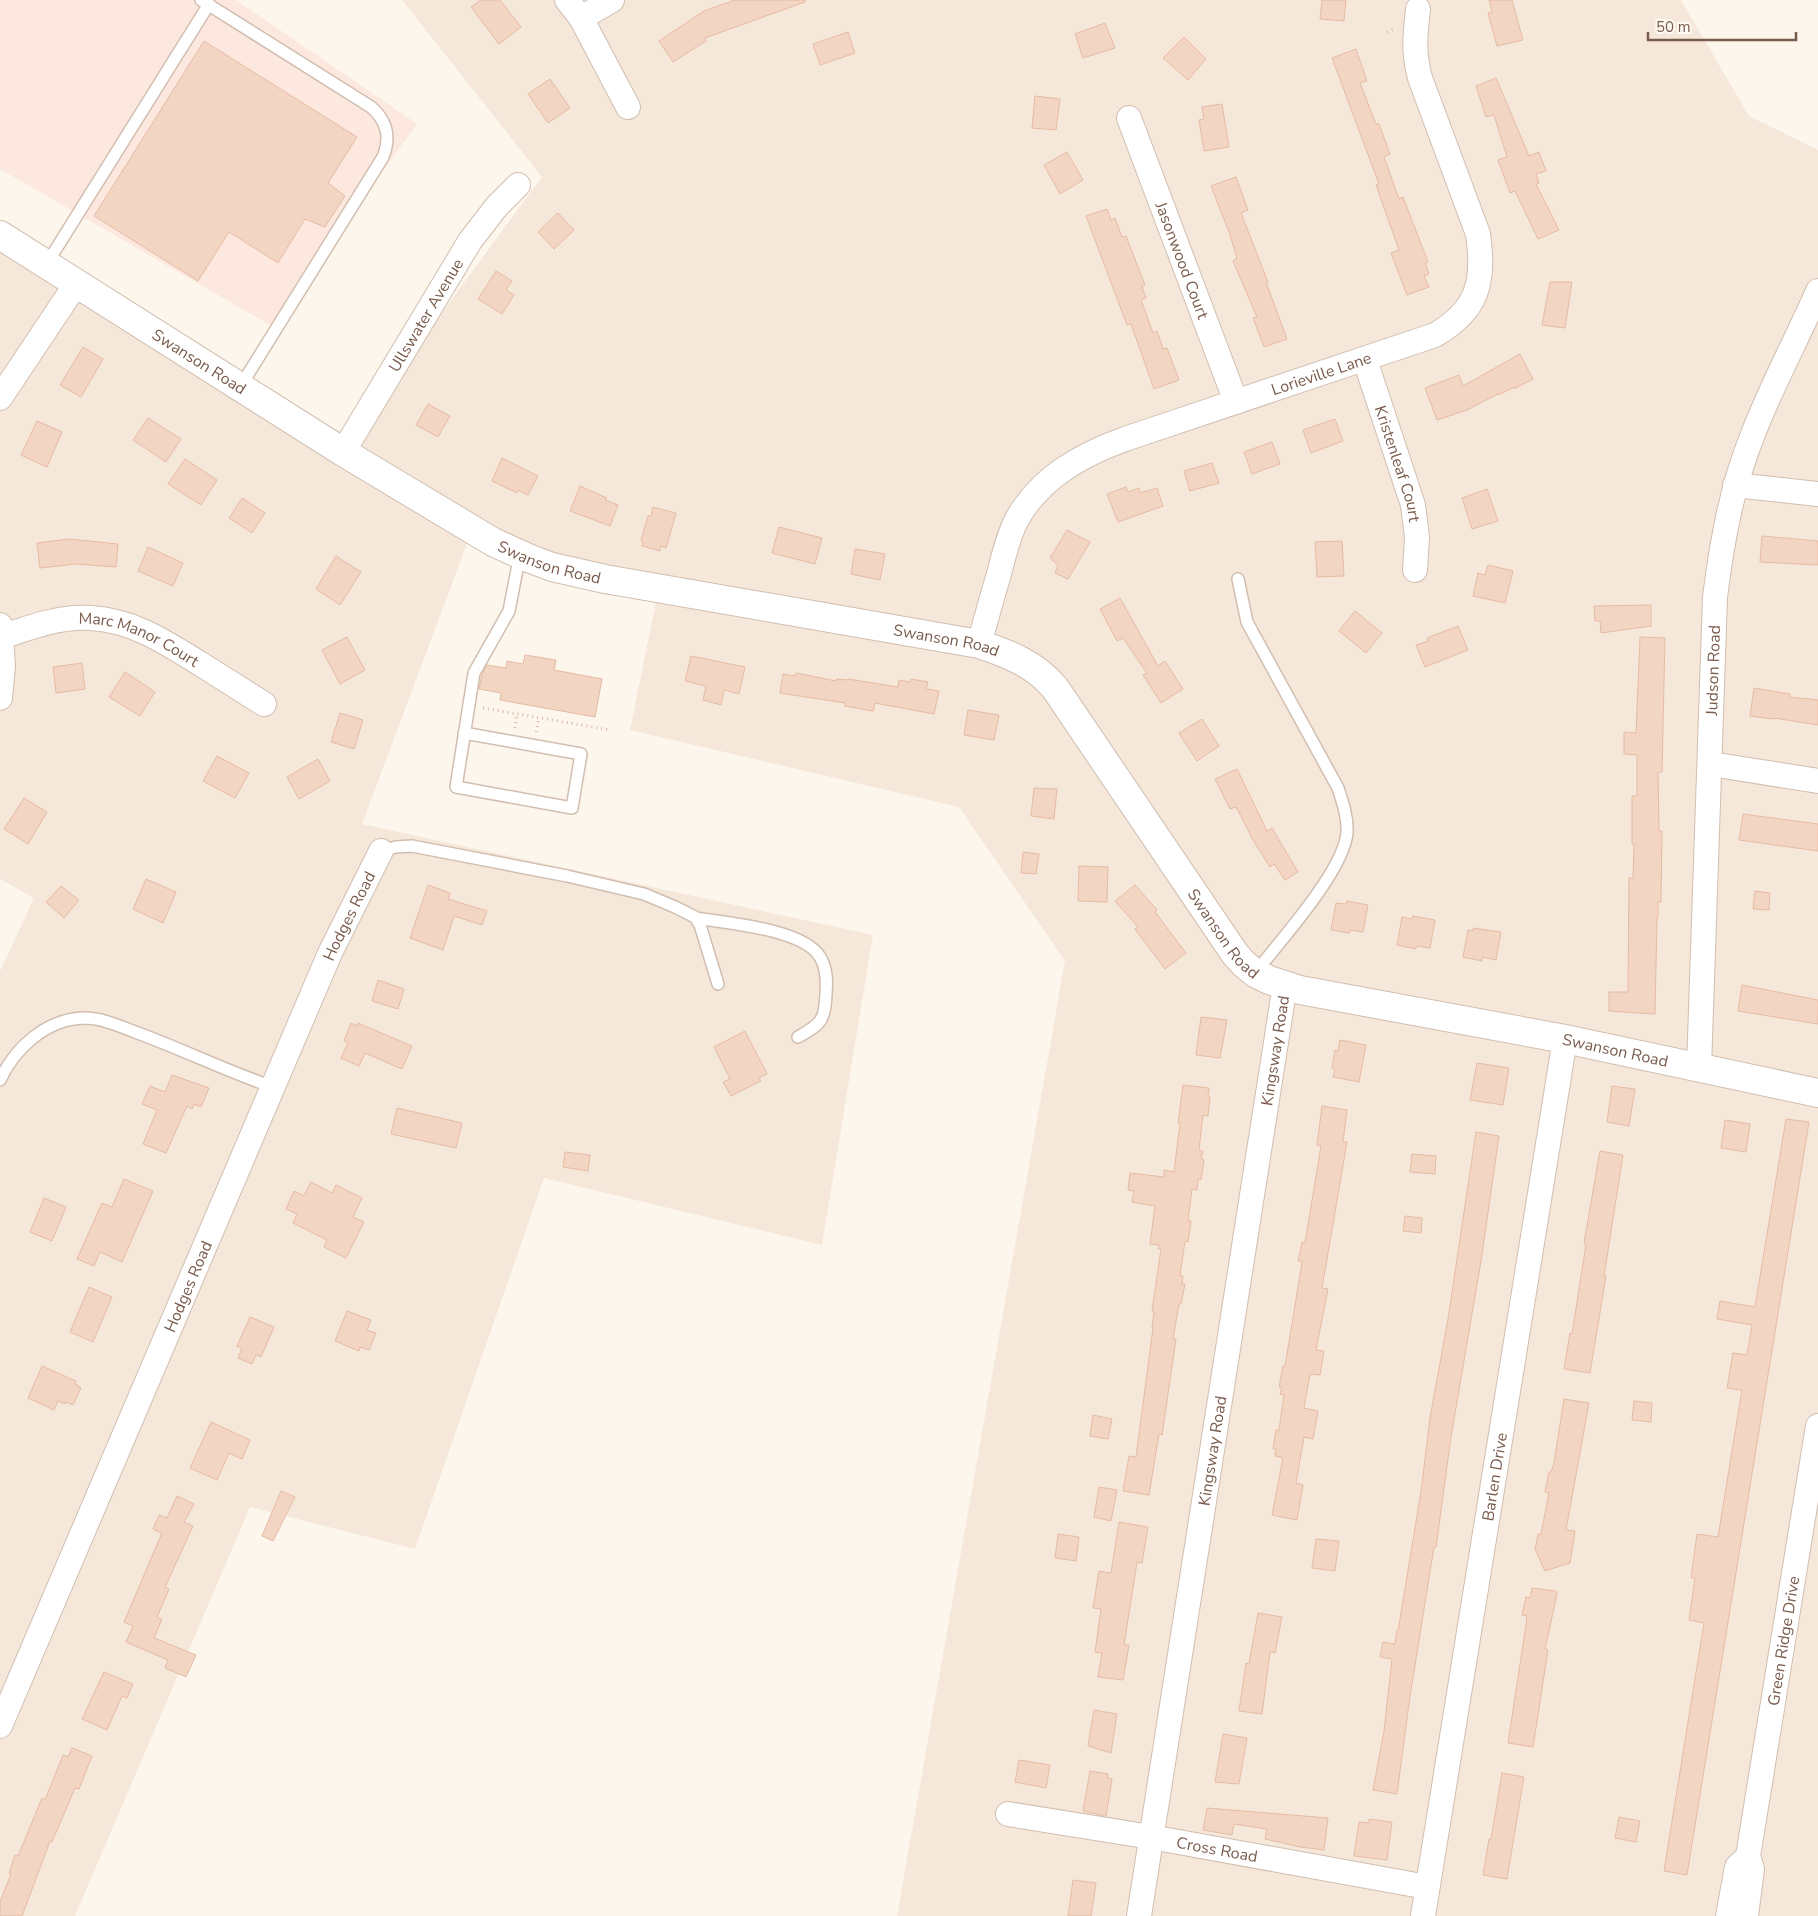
<svg xmlns="http://www.w3.org/2000/svg" width="1818" height="1916" font-family="'Nunito Sans',sans-serif">
<style>
.residential{fill:#f5e8da}
.commercial{fill:#fde8e0}
.building{fill:#f3d5c3;stroke:#e6bba3}
.lines{fill:none;stroke-linecap:round;stroke-linejoin:round}
.service-casing{stroke:#d1beb0;stroke-width:14}
.minor-casing{stroke:#d1beb0;stroke-width:26}
.tertiary-casing{stroke:#d1beb0;stroke-width:30}
.path{stroke:#d9b8a5;stroke-width:3;stroke-dasharray:1 4;stroke-linecap:butt}
.service{stroke:#fff;stroke-width:11}
.minor{stroke:#fff;stroke-width:24}
.tertiary{stroke:#fff;stroke-width:28}
.labels{text-anchor:middle;stroke-width:4;stroke-linejoin:round;paint-order:stroke}
.street-label{font-size:16px;fill:#7a5c4d;stroke:#fffaf3}
</style>
<rect width="100%" height="100%" fill="#fdf6ec"/>
<!-- residential -->
<path class="residential" d="M402,0H1681L1749,116L1818,150V1916H897L1065,961L959,807L630,730L659,587L555,565L474,525L362,824L873,935L822,1245L544,1178L415,1549L250,1507L75,1916H0V971L34,898L0,879V233L342,448L542,177Z"/>
<!-- commercial -->
<path class="commercial" d="M0,0H236L417,124L270,325L0,169Z"/>
<!-- building -->
<path class="building" d="M481,0H500L521,27L499,44L471,7Z
M735,0H805V2L705,38L706,41L673,62L659,41L704,11Z
M1322,0H1346L1344,21L1320,19Z
M1489,0H1512L1523,40L1497,46L1488,13L1492,12Z
M1105,23L1115,48L1083,58L1075,34Z
M848,32L855,53L820,65L813,44Z
M1184,37L1206,59L1188,80L1163,58Z
M204,41L357,137L328,183L345,196L325,227L305,219L278,263L229,232L198,281L94,216Z
M1356,49L1367,81L1360,83L1376,124H1379L1390,154L1384,157L1399,199L1403,197L1428,262L1425,263L1429,274L1424,276L1429,287L1407,295L1391,253L1399,250L1376,185L1379,184L1332,58Z
M1496,78L1529,156L1539,152L1546,171L1536,174L1539,183L1536,184L1559,230L1538,239L1515,191L1510,193L1498,160L1507,157L1494,115L1486,117L1476,86Z
M550,79L570,108L548,123L528,94Z
M1035,96L1060,99L1056,130L1032,128Z
M1222,104L1229,147L1204,151L1199,120L1204,119L1202,107Z
M1067,152L1083,180L1060,194L1044,165Z
M1236,177L1248,210L1241,213L1268,282H1266L1287,339L1264,347L1253,318L1257,317L1233,261L1237,258L1229,232L1211,186Z
M1107,209L1111,220L1115,218L1122,237L1126,236L1145,285L1142,287L1146,298L1141,300L1153,333L1157,331L1163,349L1167,348L1179,380L1154,389L1131,324L1127,325L1086,216Z
M558,213L574,230L554,249L538,232Z
M496,271L512,281L506,290L514,295L502,314L478,299Z
M1550,282H1572L1565,328L1542,325Z
M83,347L103,359L81,397L60,385Z
M1520,354L1533,379L1514,389V387L1498,395V394L1467,410L1437,420L1425,388L1459,375L1463,386Z
M428,404L450,416L438,437L416,425Z
M148,418L181,439L166,462L133,440Z
M1335,419L1343,441L1311,453L1303,430Z
M37,421L62,432L47,467L21,455Z
M1272,442L1280,464L1252,474L1244,452Z
M502,458L538,476L528,495L518,490L517,493L492,481Z
M185,459L217,480L201,505L168,484Z
M1212,463L1219,483L1190,491L1184,471Z
M580,486L607,498L605,500L618,505L610,526L570,511Z
M1126,487L1128,492L1139,488L1140,493L1157,488L1163,506L1118,522L1107,494Z
M1487,489L1498,521L1472,529L1462,498Z
M242,498L265,513L252,533L229,518Z
M653,507L676,513L666,548L661,546L660,551L642,546L643,541L641,540L648,516H651Z
M779,527L822,538L815,564L772,553Z
M1067,530L1090,542L1068,579L1055,573L1058,565L1050,558Z
M1762,536L1818,541V565L1760,562Z
M69,539L118,544L116,567L76,564L40,568L37,543Z
M1342,541L1344,576L1317,577L1315,542Z
M148,547L183,563L173,586L138,571Z
M855,549L885,554L880,580L851,574Z
M336,556L361,572L340,605L316,589Z
M1488,565L1513,571L1505,603L1473,596L1478,573L1485,575Z
M1120,598L1158,666L1165,661L1183,689L1161,703L1143,675L1147,673L1123,638L1117,641L1100,609Z
M1651,605V626L1601,633L1600,621H1595L1594,606Z
M1355,611L1382,633L1366,653L1339,631Z
M1458,626L1468,650L1425,667L1416,645L1428,641L1427,638Z
M347,637L365,670L340,684L322,650Z
M1640,637L1665,638L1662,772H1658L1659,831H1662L1661,902H1658V918H1657L1655,1014L1609,1011V992H1628L1629,878H1633L1634,844H1632V796H1637V755L1624,754V732L1636,733Z
M525,655L556,660L554,670L602,679L595,717L500,700L501,693L479,689L482,674L487,665L506,668L507,661L523,664Z
M691,656L745,667L739,694L724,690L721,705L703,700L706,686L685,681Z
M82,663L85,689L56,693L53,667Z
M125,672L155,692L140,716L109,697Z
M796,673L836,681V679L848,680V679L898,687L899,680L910,682L911,679L928,682L926,689L939,691L934,714L875,703L873,711L845,706V703L780,693L783,674L795,676Z
M1754,688L1790,694V697L1818,700V725L1774,718L1773,719L1750,716Z
M968,710L999,715L994,740L964,735Z
M340,713L363,720L354,749L331,742Z
M1202,719L1219,746L1197,761L1179,733Z
M217,756L249,773L235,798L203,781Z
M318,759L330,781L299,799L287,777Z
M1237,769L1267,831L1272,828L1298,872L1285,880L1274,864L1270,867L1253,840L1236,807L1230,809L1215,779Z
M1034,788L1057,789L1054,819L1031,816Z
M24,798L47,812L28,844L4,829Z
M1743,814L1818,824V851L1739,840Z
M1023,852L1039,854L1036,874L1021,873Z
M1079,866L1108,867L1107,902L1078,901Z
M146,879L176,892L163,923L133,909Z
M428,885L450,893L448,899L487,911L482,925L454,916L443,950L410,938Z
M1135,885L1157,910L1155,912L1186,953L1165,969L1135,929L1138,927L1115,901Z
M61,886L79,900L64,918L46,902Z
M1755,891L1770,893L1769,910L1753,909Z
M1347,901L1368,905L1363,932L1350,930L1349,933L1331,930L1336,903L1346,904Z
M1413,916L1435,920L1430,948L1416,946V949L1397,945L1402,917L1412,919Z
M1473,928L1501,932L1496,960L1482,957V961L1463,957L1468,930L1473,931Z
M378,980L404,989L398,1009L372,1001Z
M1742,985L1818,1000V1024L1738,1011Z
M1201,1017L1227,1020L1220,1058L1196,1055Z
M351,1023L357,1026L358,1023L412,1046L402,1069L365,1053L359,1066L341,1058L348,1043L344,1041Z
M745,1031L767,1074L759,1078L761,1081L731,1096L723,1082L730,1079L714,1047Z
M1340,1040L1366,1045L1359,1082L1333,1077L1335,1069L1332,1068L1335,1050L1338,1051Z
M1477,1063L1509,1068L1503,1105L1470,1100Z
M172,1075L209,1088L201,1107L194,1104L192,1109L187,1106L166,1153L143,1144L157,1110L142,1104L150,1086L165,1092Z
M1183,1085L1209,1088L1208,1097H1210L1208,1116L1203,1115L1199,1150L1203,1151L1201,1159L1204,1160L1201,1180L1198,1179L1197,1190L1192,1189L1188,1221H1191L1188,1242L1185,1241L1180,1276H1183L1182,1284H1185L1181,1304H1179L1173,1339H1176L1162,1435L1159,1434L1149,1495L1123,1491L1129,1456L1136,1457L1153,1328H1152L1154,1312L1152,1311L1161,1249H1158L1159,1245L1150,1244L1155,1206L1132,1202L1134,1191L1128,1190L1130,1173L1164,1177V1170L1174,1172L1180,1123H1178Z
M1612,1086L1635,1089L1629,1126L1607,1122Z
M1322,1106L1347,1110L1343,1142H1347L1322,1288L1328,1289L1316,1350L1324,1351L1320,1375L1310,1374L1304,1408L1318,1411L1313,1439L1304,1437L1296,1483L1303,1485L1297,1520L1272,1515L1283,1458L1275,1456L1276,1449H1273L1276,1430H1279L1284,1395L1280,1394L1282,1387H1279L1283,1366H1285L1301,1269L1302,1261H1298L1302,1242L1305,1243L1321,1146L1317,1145Z
M397,1108L462,1123L456,1148L391,1134Z
M1786,1119L1809,1122L1687,1875L1664,1871L1704,1623L1689,1620L1695,1578H1691L1697,1534L1718,1537L1742,1390L1727,1388L1733,1353L1747,1355L1752,1325L1717,1319L1720,1301L1755,1307Z
M1725,1120L1750,1124L1746,1152L1721,1148Z
M1476,1132L1499,1136L1481,1261L1451,1437L1436,1547H1434L1410,1696L1397,1794L1373,1790L1384,1731L1392,1659L1380,1657L1383,1642L1395,1644L1397,1630L1398,1631L1421,1492L1430,1418L1448,1319Z
M1600,1151L1623,1155L1604,1276H1606L1590,1373L1564,1369L1570,1333L1572,1334L1586,1244L1584,1243Z
M565,1152L590,1155L588,1171L563,1167Z
M1412,1154L1436,1156L1435,1174L1410,1172Z
M124,1179L153,1191L122,1262L100,1252L94,1266L77,1259L102,1203L112,1207Z
M311,1182L332,1193L336,1185L362,1198L353,1217L364,1222L346,1258L324,1247L327,1240L293,1223L297,1214L286,1209L294,1191L304,1196Z
M44,1198L66,1207L52,1241L30,1232Z
M1405,1216L1422,1218L1421,1233L1403,1231Z
M89,1287L112,1297L93,1342L70,1332Z
M347,1311L371,1320L367,1330L376,1333L369,1350L360,1347L359,1351L335,1341Z
M250,1317L274,1327L261,1357L256,1355L252,1364L238,1358L242,1348L237,1346Z
M42,1366L76,1381L75,1384L81,1388L73,1405L66,1402L65,1404L58,1401L54,1410L28,1398Z
M1564,1399L1589,1403L1566,1530L1575,1531L1570,1563L1545,1571L1535,1549L1538,1534H1541L1549,1493L1545,1492L1549,1472H1551L1554,1463Z
M1634,1401L1652,1403L1651,1422L1632,1420Z
M1093,1415L1112,1419L1108,1439L1090,1436Z
M211,1422L250,1440L242,1459L229,1453L217,1480L190,1468Z
M1099,1487L1117,1490L1111,1521L1094,1517Z
M281,1491L295,1497L273,1541L262,1536Z
M177,1496L194,1504L184,1522L193,1526L165,1587L169,1589L157,1617L162,1619L154,1638L196,1655L186,1677L165,1668L168,1660L126,1642L133,1626L124,1622L162,1533L153,1529L159,1515L167,1518Z
M1119,1522L1148,1527L1142,1563L1137,1562L1124,1645H1129L1123,1680L1098,1677L1102,1653L1095,1652L1101,1609L1093,1608L1099,1571L1111,1573Z
M1058,1534L1079,1537L1076,1561L1055,1558Z
M1316,1539L1339,1541L1335,1571L1312,1568Z
M1532,1588L1556,1591L1557,1594L1545,1649L1548,1650L1533,1747L1508,1743L1526,1625L1527,1616L1522,1615L1526,1597L1530,1598Z
M1258,1613L1282,1617L1275,1653L1270,1652L1262,1714L1239,1711L1246,1663L1249,1664Z
M104,1672L133,1684L127,1698L122,1696L107,1730L82,1719Z
M1094,1710L1117,1714L1111,1753L1088,1746Z
M1223,1734L1247,1738L1239,1784L1215,1782Z
M72,1748L92,1756L79,1789L75,1788L52,1842L50,1841L22,1916H0V1902L11,1874L9,1873L15,1855L18,1856L42,1798L45,1800L63,1755L68,1757Z
M1019,1760L1050,1765L1046,1788L1015,1782Z
M1090,1771L1108,1774L1107,1778L1112,1779L1106,1816L1083,1811Z
M1502,1773L1524,1777L1507,1879L1483,1875L1489,1839H1491Z
M1207,1808L1328,1818L1324,1850L1300,1847L1265,1839L1267,1829L1234,1824L1232,1835L1203,1830Z
M1619,1817L1640,1821L1636,1842L1615,1838Z
M1369,1819L1392,1822L1387,1860L1354,1856L1359,1822L1369,1823Z
M1073,1880L1096,1883L1091,1916H1068Z"/>
<g class="lines">
<!-- service casing -->
<g class="service-casing">
<path id="service" d="M201,0L371,107C387,121 391,137 383,157L240,387
M46,265L209,4
M1238,579L1247,622L1338,788C1343,803 1348,818 1347,833C1343,872 1280,941 1255,973
M464,733L581,754L572,808L456,787L474,673L509,611L520,554
M381,851L396,847L412,846L567,876L644,894L675,907L695,917L700,925L718,984
M696,918C726,923 804,929 820,957C827,968 827,981 826,994C825,1021 821,1024 798,1037
M0,1080C15,1048 46,1019 84,1018C102,1018 119,1026 135,1032C182,1049 226,1071 273,1087"/>
</g>
<!-- minor casing -->
<g class="minor-casing">
<g id="minor">
<path d="M567,0L581,18L628,107"/>
<path d="M581,18L612,0"/>
<path id="s1" d="M1129,118L1236,402"/>
<path id="s2" d="M1365,360L1413,505L1417,537L1415,570"/>
<path d="M0,398L76,284"/>
<path id="s3" d="M343,452L470,241L497,206L518,185"/>
<path d="M1735,485L1818,494"/>
<path d="M0,625L3,666L0,698"/>
<path id="s4" d="M2,637C30,627 60,616 91,618C132,620 165,642 199,663C221,677 242,690 264,704"/>
<path id="s5" d="M979,644C986,620 992,597 999,574C1004,555 1008,536 1017,519C1041,477 1081,455 1125,439L1435,335C1478,310 1485,282 1478,234L1420,78C1413,51 1415,36 1418,9"/>
<path d="M1711,764L1818,781"/>
<path id="s6" d="M1699,1068L1715,597C1722,541 1732,486 1753,434C1772,385 1797,339 1818,291"/>
<path id="s7" d="M0,1726L330,953L381,851"/>
<path id="s8" d="M1008,1814L1151,1837L1427,1887"/>
<path id="s9" d="M1139,1916L1285,985"/>
<path id="s10" d="M1423,1916L1565,1039"/>
<path d="M1728,1916L1737,1867L1742,1862"/>
<path id="s11" d="M1746,1916L1752,1869L1748,1856L1818,1426"/>
</g>
</g>
<!-- tertiary casing -->
<g class="tertiary-casing">
<g id="tertiary">
<path id="s12" d="M0,235L343,452L493,542L528,558L552,567L605,579L979,644C1009,654 1035,664 1055,688L1235,954L1244,964L1255,973L1269,980L1300,990L1565,1039L1818,1093"/>
</g>
</g>
<!-- path -->
<path class="path" d="M1387,32L1395,29
M483,708L610,730
M515,728L517,714
M536,732L539,718"/>
<!-- service -->
<use href="#service" class="service"/>
<!-- minor -->
<use href="#minor" class="minor"/>
<!-- tertiary -->
<use href="#tertiary" class="tertiary"/>
</g>
<g class="labels">
<!-- street labels -->
<g class="street-label">
<text dy="6" stroke="none"><textPath href="#s1" startOffset="152">Jasonwood Court</textPath></text>
<text dy="6" stroke="none"><textPath href="#s3" startOffset="160">Ullswater Avenue</textPath></text>
<text dy="6" stroke="none"><textPath href="#s12" startOffset="236">Swanson Road</textPath></text>
<text dy="6" stroke="none"><textPath href="#s5" startOffset="475">Lorieville Lane</textPath></text>
<text dy="6" stroke="none"><textPath href="#s2" startOffset="109">Kristenleaf Court</textPath></text>
<text dy="6" stroke="none"><textPath href="#s12" startOffset="641">Swanson Road</textPath></text>
<text dy="6" stroke="none"><textPath href="#s12" startOffset="1046">Swanson Road</textPath></text>
<text dy="6" stroke="none"><textPath href="#s4" startOffset="144">Marc Manor Court</textPath></text>
<text dy="6" stroke="none"><textPath href="#s6" startOffset="398">Judson Road</textPath></text>
<text dy="6" stroke="none"><textPath href="#s7" startOffset="882">Hodges Road</textPath></text>
<text dy="6" stroke="none"><textPath href="#s12" startOffset="1466">Swanson Road</textPath></text>
<text dy="6" stroke="none"><textPath href="#s9" startOffset="876">Kingsway Road</textPath></text>
<text dy="6" stroke="none"><textPath href="#s12" startOffset="1886">Swanson Road</textPath></text>
<text dy="6" stroke="none"><textPath href="#s7" startOffset="478">Hodges Road</textPath></text>
<text dy="6" stroke="none"><textPath href="#s9" startOffset="471">Kingsway Road</textPath></text>
<text dy="6" stroke="none"><textPath href="#s10" startOffset="445">Barlen Drive</textPath></text>
<text dy="6" stroke="none"><textPath href="#s11" startOffset="279">Green Ridge Drive</textPath></text>
<text dy="6" stroke="none"><textPath href="#s8" startOffset="212">Cross Road</textPath></text>
</g>
</g>
<!-- scale -->
<path d="M1648 32v8h148v-8" fill="none" stroke="#7a5c4d" stroke-width="2.5"/>
<text x="1656" y="32" font-size="15" fill="#7a5c4d" stroke="#fffaf3" stroke-width="4" paint-order="stroke">50 m</text>
</svg>
